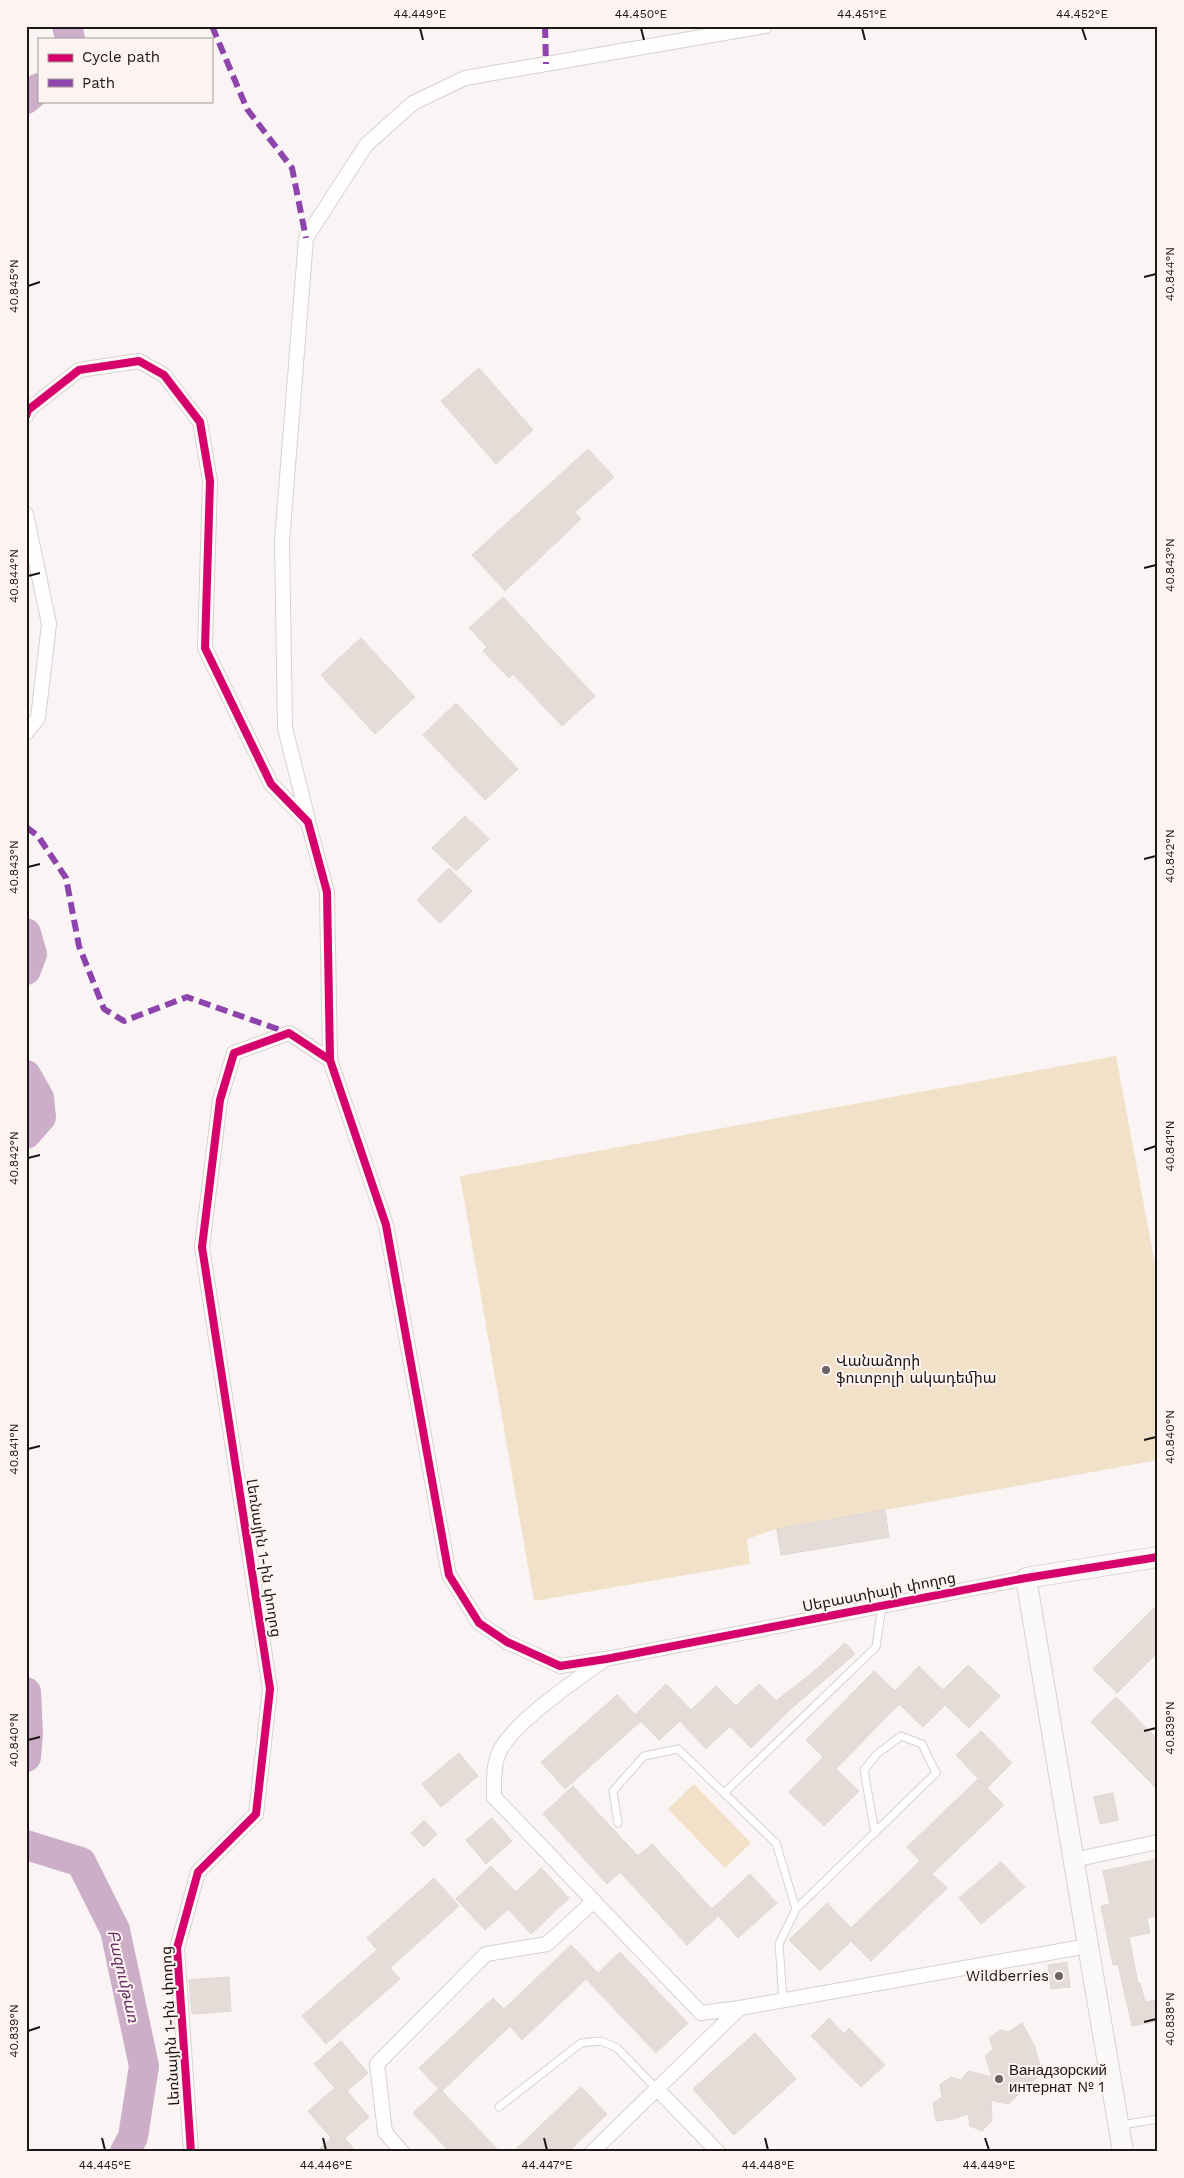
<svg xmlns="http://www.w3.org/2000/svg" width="1184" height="2178" font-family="'Work Sans','Noto Sans Armenian',sans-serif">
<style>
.green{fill:#f1e1c8}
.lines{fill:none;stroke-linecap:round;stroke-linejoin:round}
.river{stroke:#cdaec8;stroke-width:30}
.building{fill:#e6dcd7;stroke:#ddd8d6}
.lane-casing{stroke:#d7d2d1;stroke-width:9}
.street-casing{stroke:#d7d2d1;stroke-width:16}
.secondary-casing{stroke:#d7d2d1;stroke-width:22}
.lane{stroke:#fefefd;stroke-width:7}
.street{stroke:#fefefd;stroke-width:14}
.secondary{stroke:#fbf8f8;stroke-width:20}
.quiet{stroke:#8e44ad;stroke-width:6;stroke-dasharray:12 6;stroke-linecap:butt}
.cycleway-casing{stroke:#fdf3f1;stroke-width:11}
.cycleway{stroke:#d6006c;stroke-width:8}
.ticks{fill:none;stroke:#1c1616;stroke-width:2}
.poi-dot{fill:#6a6464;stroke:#fdf3f1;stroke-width:2}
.labels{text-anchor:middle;stroke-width:4;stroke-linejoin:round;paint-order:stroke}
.poi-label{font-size:15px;fill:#1c1616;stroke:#fdf3f1;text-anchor:start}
.street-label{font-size:15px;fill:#1c1616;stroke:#fdf3f1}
.water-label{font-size:16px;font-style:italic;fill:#663163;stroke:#fdf3f1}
.neatline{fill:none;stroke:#1c1616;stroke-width:2}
.ticks-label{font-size:12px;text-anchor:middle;fill:#1c1616}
</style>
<rect width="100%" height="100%" fill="#faf5f4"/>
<!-- green -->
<path class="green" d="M1116,1056L1158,1280V1460L885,1510L889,1537L781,1555L776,1529L747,1539L750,1564L534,1601L460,1176Z
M694,1784L751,1843L725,1868L668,1809Z"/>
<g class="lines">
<!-- river -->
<path class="river" d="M67,26L70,39
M26,99L39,88
M26,933L32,954L26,970
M26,1075L39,1098L41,1117L26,1134
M26,1692L28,1733L26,1757
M26,1845L81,1862L115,1930L144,2066L133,2137L125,2152"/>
</g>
<!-- building -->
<path class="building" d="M479,368L533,430L496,464L441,401Z
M588,449L614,477L575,512L581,519L505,591L472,555Z
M503,597L595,696L562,726L513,674L509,678L483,651L487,647L469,628Z
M361,638L415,697L375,734L321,675Z
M456,703L518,769L485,800L423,735Z
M465,816L489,839L456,871L432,848Z
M449,868L472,891L440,923L417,900Z
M885,1510L889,1537L781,1555L777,1529Z
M1158,1604V1652L1117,1693L1093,1669Z
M845,1643L855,1654L794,1706L751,1748L730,1726L706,1749L680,1721L659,1740L635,1715L666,1684L691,1710L716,1686L736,1706L759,1684L776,1701L812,1673Z
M968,1665L1000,1696L969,1728L945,1705L923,1727L899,1704L836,1769L859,1791L824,1826L789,1792L823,1757L806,1740L874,1671L895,1691L919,1666L943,1690Z
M617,1695L641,1721L565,1789L541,1762Z
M1116,1697L1158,1740V1790L1091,1722Z
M981,1731L1012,1763L987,1788L956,1755Z
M459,1753L478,1776L441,1807L422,1784Z
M978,1779L1004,1805L932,1874L947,1888L871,1961L851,1941L820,1971L789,1940L827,1903L851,1928L920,1861L907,1847Z
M573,1786L638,1856L652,1844L718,1916L687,1945L620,1872L607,1884L543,1814Z
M1113,1793L1118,1820L1100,1824L1094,1797Z
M492,1818L512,1841L486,1864L466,1840Z
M424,1820L437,1834L424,1847L411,1833Z
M1158,1859V1915L1147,1918L1150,1933L1129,1937L1138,1983H1140L1145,2002L1156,2000L1158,2021L1132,2026L1118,1964L1113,1965L1101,1906L1110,1904L1103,1871Z
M1001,1862L1025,1887L981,1924L959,1898Z
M491,1866L516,1892L541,1868L569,1898L531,1934L508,1909L485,1930L456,1899Z
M750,1874L777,1903L738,1938L712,1909Z
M434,1878L459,1906L390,1968L400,1979L326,2044L302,2016L377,1950L367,1938Z
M571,1945L598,1973L620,1952L688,2023L656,2053L586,1979L522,2040L510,2026L442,2091L500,2152H450L413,2113L439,2089L419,2068L493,1998L504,2009Z
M1067,1962L1070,1987L1051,1989L1048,1965Z
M229,1977L231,2011L192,2014L189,1980Z
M829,2018L844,2034L849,2028L885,2065L861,2087L811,2036Z
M1022,2023L1034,2045L1042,2073L1008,2104L991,2100L992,2121L982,2131L970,2126L968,2114L953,2119L936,2121L933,2103L942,2097L940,2085L951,2077L961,2080L968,2071L992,2077L985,2056L993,2049L989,2038L1000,2030L1008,2032Z
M755,2033L796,2079L734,2135L693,2089Z
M341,2041L368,2073L347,2091L369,2117L345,2138L356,2152H316L331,2138L308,2111L335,2088L314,2064Z
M581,2087L607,2114L568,2152H513Z"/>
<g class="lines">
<!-- lane casing -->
<g class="lane-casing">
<path id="lane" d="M724,1793L876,1647L882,1606
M618,1823L613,1791L644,1756L678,1749L776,1843L796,1909L779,1944L783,2000
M796,1909L936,1773L922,1744L901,1736L877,1754L864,1770L875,1833
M499,2107L581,2043L601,2041L617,2048L657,2089
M1121,2125L1158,2119"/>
</g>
<!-- street casing -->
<g class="street-casing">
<path id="street" d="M26,416L28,410L79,370L139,361L164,375L200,422L210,481L205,648L271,784L308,822L327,892L330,1060L386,1225L449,1575L479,1623L507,1642L560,1666L606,1659L1026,1578
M26,514L49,624L38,718L26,733
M308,820L285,728L282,541L306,238L366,145L413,103L465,78L765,26
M603,1661C577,1679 508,1726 498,1755C493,1768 494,1783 494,1797L701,2013L740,2008L1088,1946
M1073,1860L1158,1842
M657,2089L718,2152
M191,2152L177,1948L198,1872L256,1814L270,1689L202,1247L220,1100L234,1053L289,1033L330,1060
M402,2152L385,2132L377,2064L486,1954L547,1944L594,1901
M592,2152L740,2008"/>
</g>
<!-- secondary casing -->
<g class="secondary-casing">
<path id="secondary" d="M1123,2152L1026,1578L1158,1557"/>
</g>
<!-- lane -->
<use href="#lane" class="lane"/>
<!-- street -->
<use href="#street" class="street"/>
<!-- secondary -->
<use href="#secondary" class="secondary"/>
<!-- quiet -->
<path class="quiet" d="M212,26L247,109L292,168L306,238
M545,26L546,64
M26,827L38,836L66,878L79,946L104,1009L124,1021L187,997L289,1033"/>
<!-- cycleway casing -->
<g class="cycleway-casing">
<path id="cycleway" d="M26,416L28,410L79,370L139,361L164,375L200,422L210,481L205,648L271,784L308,822L327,892L330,1060L386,1225L449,1575L479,1623L507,1642L560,1666L606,1659L1026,1578L1158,1557
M191,2152L177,1948L198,1872L256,1814L270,1689L202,1247L220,1100L234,1053L289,1033L330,1060"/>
</g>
<!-- cycleway -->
<use href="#cycleway" class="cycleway"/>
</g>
<!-- ticks -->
<path class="ticks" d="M420,28L423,40M641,28L644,40M862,28L865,40M1082,28L1086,40M1144,277L1156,274M28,286L40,282M1144,568L1156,565M28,576L40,573M1144,859L1156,856M28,867L40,864M1144,1150L1156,1146M28,1158L40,1155M1144,1440L1156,1437M28,1449L40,1446M1144,1731L1156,1728M28,1740L40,1737M1144,2022L1156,2019M28,2031L40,2027M102,2138L105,2150M323,2138L326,2150M544,2138L547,2150M765,2138L768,2150M985,2138L989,2150"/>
<!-- markers -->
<g class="poi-dot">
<circle cx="826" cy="1370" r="5"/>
<circle cx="1059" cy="1976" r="5"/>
<circle cx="999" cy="2079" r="5"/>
</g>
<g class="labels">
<!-- poi labels -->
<g class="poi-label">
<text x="836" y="1366">Վանաձորի<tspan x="836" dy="17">ֆուտբոլի ակադեմիա</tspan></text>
<text x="1049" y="1981" text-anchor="end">Wildberries</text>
<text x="1009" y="2075">Ванадзорский<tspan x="1009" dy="17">интернат № 1</tspan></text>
</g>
<!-- street labels -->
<g class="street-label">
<text transform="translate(264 1558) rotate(81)" y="5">Լեռնային 1-ին փողոց</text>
<text transform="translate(879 1592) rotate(-11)" y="5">Սեբաստիայի փողոց</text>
<text transform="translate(170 2026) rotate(-93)" y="5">Լեռնային 1-ին փողոց</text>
</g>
<!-- water labels -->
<g class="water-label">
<text transform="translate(124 1976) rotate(77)" y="6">Բազումթառ</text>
</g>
</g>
<!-- border -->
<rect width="1184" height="2178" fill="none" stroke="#fdf3f1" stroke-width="55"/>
<!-- legend -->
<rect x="38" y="38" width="175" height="65" fill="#fdf3f1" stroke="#a39b99"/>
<rect x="48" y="54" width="25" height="8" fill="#d6006c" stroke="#a39b99"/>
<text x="82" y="62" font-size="15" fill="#1c1616">Cycle path</text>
<rect x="48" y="79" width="25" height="8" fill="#8e44ad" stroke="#a39b99"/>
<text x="82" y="88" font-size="15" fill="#1c1616">Path</text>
<rect x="28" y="28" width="1128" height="2122" class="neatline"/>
<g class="ticks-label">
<text x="420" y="18">44.449°E</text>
<text x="641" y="18">44.450°E</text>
<text x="862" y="18">44.451°E</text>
<text x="1082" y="18">44.452°E</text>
<text transform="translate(1170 274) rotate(-90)" y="4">40.844°N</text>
<text transform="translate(14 286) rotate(-90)" y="4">40.845°N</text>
<text transform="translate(1170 565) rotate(-90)" y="4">40.843°N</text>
<text transform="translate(14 576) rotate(-90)" y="4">40.844°N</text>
<text transform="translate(1170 856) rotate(-90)" y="4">40.842°N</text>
<text transform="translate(14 867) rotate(-90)" y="4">40.843°N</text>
<text transform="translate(1170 1146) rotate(-90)" y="4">40.841°N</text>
<text transform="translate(14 1158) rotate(-90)" y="4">40.842°N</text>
<text transform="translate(1170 1437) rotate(-90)" y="4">40.840°N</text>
<text transform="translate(14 1449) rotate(-90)" y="4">40.841°N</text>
<text transform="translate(1170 1728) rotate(-90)" y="4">40.839°N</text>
<text transform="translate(14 1740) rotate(-90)" y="4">40.840°N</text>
<text transform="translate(1170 2019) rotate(-90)" y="4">40.838°N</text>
<text transform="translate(14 2031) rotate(-90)" y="4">40.839°N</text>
<text x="105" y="2169">44.445°E</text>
<text x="326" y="2169">44.446°E</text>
<text x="547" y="2169">44.447°E</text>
<text x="768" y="2169">44.448°E</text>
<text x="989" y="2169">44.449°E</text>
</g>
</svg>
